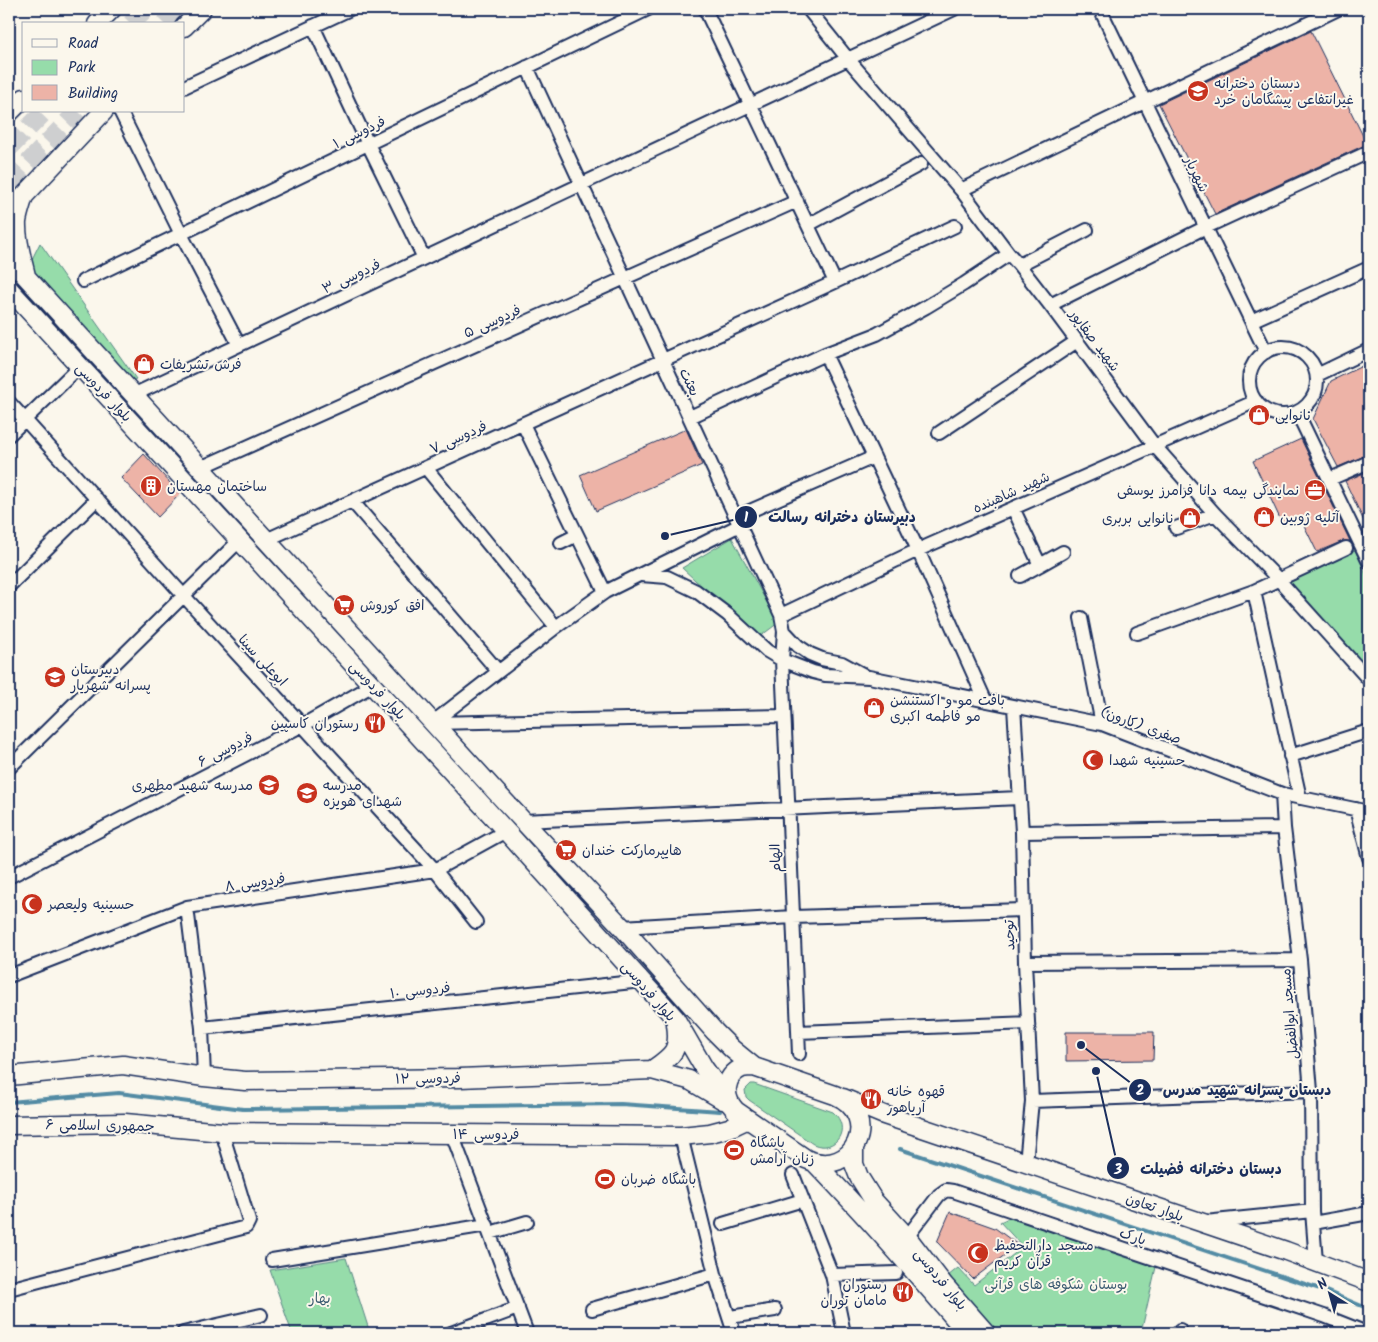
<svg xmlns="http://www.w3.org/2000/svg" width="1378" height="1342" font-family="Kalam,'Playpen Sans Arabic',sans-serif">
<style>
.green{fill:#96dcaa;stroke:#588684}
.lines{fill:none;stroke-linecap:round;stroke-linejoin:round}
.stream{stroke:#538ba4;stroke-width:4}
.building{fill:#edb3a7;stroke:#1b2f5e}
.primary-tunnel{stroke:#cecfd0;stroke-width:19;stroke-dasharray:19 9;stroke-linecap:butt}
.street-casing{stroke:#1b2f5e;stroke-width:16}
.secondary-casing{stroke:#1b2f5e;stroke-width:21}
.street{stroke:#fbf7ec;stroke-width:12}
.secondary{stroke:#fbf7ec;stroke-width:18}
.labels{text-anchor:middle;stroke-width:4;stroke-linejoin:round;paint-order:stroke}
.poi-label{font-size:14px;fill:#1b2f5e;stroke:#fbf7ec;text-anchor:start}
.street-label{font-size:14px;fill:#1b2f5e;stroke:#fbf7ec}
.park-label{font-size:14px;fill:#3a5a71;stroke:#fbf7ec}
.leader{fill:none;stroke:#1b2f5e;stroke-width:2}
.callout-dot{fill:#1b2f5e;stroke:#fbf7ec;stroke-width:2}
.mark-label{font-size:15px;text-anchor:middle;font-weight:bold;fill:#fff}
.callout-label{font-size:15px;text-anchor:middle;font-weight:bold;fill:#1b2f5e;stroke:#fbf7ec;stroke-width:4;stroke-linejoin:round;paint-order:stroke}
</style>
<rect width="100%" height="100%" fill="#fbf7ec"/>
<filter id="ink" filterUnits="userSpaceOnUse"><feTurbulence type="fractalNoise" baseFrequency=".02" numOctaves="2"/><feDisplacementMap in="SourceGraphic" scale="10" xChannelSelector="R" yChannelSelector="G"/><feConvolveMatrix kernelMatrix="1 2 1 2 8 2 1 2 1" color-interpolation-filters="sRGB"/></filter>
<g filter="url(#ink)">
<!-- green -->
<path class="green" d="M40,243L136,379L130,382L29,265Z
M732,538L778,623L758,638L682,568Z
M1355,550L1369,581V671L1287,581Z
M751,1084H754L833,1112C852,1128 836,1154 813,1144L749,1100L746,1097L745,1090Z
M1013,1216L1156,1267L1141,1333H995L948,1276L958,1268L974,1285L1023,1247L1000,1222Z
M346,1258L370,1333H292L270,1270Z"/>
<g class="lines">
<!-- stream -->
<path class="stream" d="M9,1102L119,1093L243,1109L621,1104L720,1111
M900,1149L1326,1291L1369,1309"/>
</g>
<!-- building -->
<path class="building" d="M1311,31L1367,144L1215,214L1159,104Z
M1362,366L1369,380V454L1338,467L1313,419L1331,381Z
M686,429L702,465L596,511L580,475Z
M1301,439L1350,541H1343L1317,552L1300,517L1283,525L1253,461Z
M144,454L180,494L158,517L121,478Z
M1369,471V532L1345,481Z
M1066,1032H1154L1153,1060L1066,1061Z
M950,1212L995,1228L1018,1245L973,1279L937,1242Z"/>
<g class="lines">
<!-- primary-tunnel -->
<path class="primary-tunnel" d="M131,24L146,9
M164,24L179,9
M9,148L45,111
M9,183L78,111"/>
<!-- street casing -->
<g class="street-casing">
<path id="street" d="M705,9L835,282
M808,9L848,59L961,190L1009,254L1019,265L1050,305L1154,445L1215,514L1279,580L1369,680
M1100,9L1266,352
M313,26L368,144L424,258
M527,67L781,615L784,631L782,660L799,1054
M184,87L350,9
M120,111L181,234L239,345
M961,190L1338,9
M808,225L921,164
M1019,265L1087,230
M83,281L648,9
M1050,305L1206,227L1369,152
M1251,321L1369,268
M1249 381a34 34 0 1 1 68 0a34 34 0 1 1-68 0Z
M825,354L918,550L985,700
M1317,375L1369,350
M133,395L954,9
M9,402L184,596L435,870L476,922
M1297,412L1369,562
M690,417L825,354L877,334L926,307L964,284L1009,254
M523,424L605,592
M939,433L1077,341
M9,435L80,366
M200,468L797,201
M426,468L556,627
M1330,479L1369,462
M352,501L498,671
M1013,508L1040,565L1063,552
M736,517L874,457
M1176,528L1215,514
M266,540L835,282L955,226
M561,543L577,535
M641,575L667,577L696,591L728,615L767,651L782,660L813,672L825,675L869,677L1102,724L1282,794L1369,812
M1020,576L1040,565
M9,586L97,499
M1254,591L1300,798
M781,615L918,550L1256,401
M1081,618L1102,724
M784,631L798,646L810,654L822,659L842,663L864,675
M1137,633L1254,591L1346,548
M1014,707L1022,832L1025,962L1032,1101L1026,1163
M432,723L556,627L605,592L740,525
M432,723L784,716
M1290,756L1369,731
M9,768L240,540
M1282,794L1284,828L1300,960L1311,1091L1312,1211L1316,1262
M1356,809L1369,858
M523,821L1019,798
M1022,832L1284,828
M9,877L303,725L373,685
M187,907L202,1028L204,1077
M622,927L793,917L1023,910
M1025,962L1300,960
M9,976L187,907L435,870L506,831
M202,1028L642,981
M798,1032L1028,1023
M1032,1101L1311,1091
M452,1134L527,1333
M681,1136L715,1274L734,1333
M793,1175L832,1275L844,1333
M1205,1222L1312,1211
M1313,1223L1369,1213
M723,1224L803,1200
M490,1233L527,1222
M907,1237L939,1195L946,1190L953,1191L1324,1316L1367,1333
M272,1260L487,1225
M832,1275L896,1273
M9,1289L246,1227L249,1221L222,1132
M592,1309L715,1274
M730,1317L775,1310
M183,1333L261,1315
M451,1333L518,1308
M1179,1333L1180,1330"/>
</g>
<!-- secondary casing -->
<g class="secondary-casing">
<path id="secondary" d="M97,24L112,9
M184,27L202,9
M9,113L24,98
M23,199C21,206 18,214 17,222C16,240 22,258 26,276
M9,212L104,111
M9,258L496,792L622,927L715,1032L732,1049L754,1067
M9,289L506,831L675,1018L704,1068L730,1104
M754,1067L835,1095C882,1115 855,1180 806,1159L736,1111C723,1098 723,1076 742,1068C746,1067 751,1067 754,1067Z
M652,1070C673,1055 680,1051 676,1024
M9,1076L123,1065L204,1077L245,1081L460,1078L652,1070L689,1080L723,1100
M843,1098L884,1115L1286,1251L1369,1282
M9,1125L125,1123L222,1132L681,1136L710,1133L729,1128L748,1119
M854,1147V1164L859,1177L874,1201L907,1237L944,1285L986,1333
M815,1163C868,1218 918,1275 967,1333"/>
</g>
<!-- street -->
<use href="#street" class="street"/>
<!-- secondary -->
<use href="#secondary" class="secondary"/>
</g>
</g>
<!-- icons -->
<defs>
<g id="school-disc" transform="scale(1.125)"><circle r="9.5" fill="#c8321e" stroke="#fbf7ec"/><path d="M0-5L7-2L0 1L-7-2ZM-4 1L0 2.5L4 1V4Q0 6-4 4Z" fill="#fff"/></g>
<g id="shop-disc" transform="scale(1.125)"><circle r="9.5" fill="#c8321e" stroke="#fbf7ec"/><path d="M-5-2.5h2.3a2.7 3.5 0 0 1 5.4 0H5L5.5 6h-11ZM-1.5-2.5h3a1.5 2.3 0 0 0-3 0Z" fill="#fff"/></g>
<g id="building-disc" transform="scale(1.125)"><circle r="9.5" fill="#c8321e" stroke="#fbf7ec"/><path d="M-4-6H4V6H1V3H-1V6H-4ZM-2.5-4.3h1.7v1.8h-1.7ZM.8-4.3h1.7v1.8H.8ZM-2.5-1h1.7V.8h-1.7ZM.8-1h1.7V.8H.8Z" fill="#fff"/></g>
<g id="office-disc" transform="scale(1.125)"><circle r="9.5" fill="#c8321e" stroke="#fbf7ec"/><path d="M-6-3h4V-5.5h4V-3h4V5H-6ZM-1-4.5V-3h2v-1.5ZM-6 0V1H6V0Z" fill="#fff"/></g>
<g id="supermarket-disc" transform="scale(1.125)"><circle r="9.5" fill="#c8321e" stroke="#fbf7ec"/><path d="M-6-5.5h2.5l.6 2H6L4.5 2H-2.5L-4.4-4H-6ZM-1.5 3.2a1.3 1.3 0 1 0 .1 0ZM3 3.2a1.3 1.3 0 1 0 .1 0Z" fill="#fff"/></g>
<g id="restaurant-disc" transform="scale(1.125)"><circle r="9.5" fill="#c8321e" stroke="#fbf7ec"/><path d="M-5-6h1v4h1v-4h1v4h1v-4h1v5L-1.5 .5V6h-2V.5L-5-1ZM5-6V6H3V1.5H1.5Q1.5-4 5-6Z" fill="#fff"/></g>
<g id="mosque-disc" transform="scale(1.125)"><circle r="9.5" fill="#c8321e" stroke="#fbf7ec"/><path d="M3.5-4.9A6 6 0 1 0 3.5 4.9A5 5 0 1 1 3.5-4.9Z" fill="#fff"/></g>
<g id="stadium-disc" transform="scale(1.125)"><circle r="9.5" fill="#c8321e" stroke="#fbf7ec"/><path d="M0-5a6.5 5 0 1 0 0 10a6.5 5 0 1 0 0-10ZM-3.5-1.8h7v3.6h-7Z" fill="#fff"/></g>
</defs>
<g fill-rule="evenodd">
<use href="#school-disc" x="1198" y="91"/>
<use href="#shop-disc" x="144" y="364"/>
<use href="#shop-disc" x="1259" y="415"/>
<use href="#building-disc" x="151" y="486"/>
<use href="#office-disc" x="1315" y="490"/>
<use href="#shop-disc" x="1264" y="517"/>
<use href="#shop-disc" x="1190" y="518"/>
<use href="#supermarket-disc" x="344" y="605"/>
<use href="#school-disc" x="55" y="677"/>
<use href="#shop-disc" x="874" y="708"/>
<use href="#restaurant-disc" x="375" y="723"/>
<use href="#mosque-disc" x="1093" y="760"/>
<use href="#school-disc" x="269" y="785"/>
<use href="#school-disc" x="307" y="793"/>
<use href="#supermarket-disc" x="566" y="850"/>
<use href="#mosque-disc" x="32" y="904"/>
<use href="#restaurant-disc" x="871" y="1099"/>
<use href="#stadium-disc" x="734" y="1150"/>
<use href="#stadium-disc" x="605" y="1179"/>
<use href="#mosque-disc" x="978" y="1253"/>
<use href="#restaurant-disc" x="903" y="1292"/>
</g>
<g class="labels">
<!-- poi labels -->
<g class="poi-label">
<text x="1214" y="88">دبستان دخترانه<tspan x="1214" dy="16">غیرانتفاعی پیشگامان خرد</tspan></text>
<text x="160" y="369">فرش تشریفات</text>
<text x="1275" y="420">نانوایی</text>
<text x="167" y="491">ساختمان مهستان</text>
<text x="1299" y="495" text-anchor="end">نمایندگی بیمه دانا فرامرز یوسفی</text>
<text x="1280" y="522">آتلیه ژوبین</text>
<text x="1174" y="523" text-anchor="end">نانوایی بربری</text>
<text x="360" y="610">افق کوروش</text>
<text x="71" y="674">دبیرستان<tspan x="71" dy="16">پسرانه شهریار</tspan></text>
<text x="890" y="705">بافت مو و اکستنشن<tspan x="890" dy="16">مو فاطمه اکبری</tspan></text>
<text x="359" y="728" text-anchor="end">رستوران کاسپین</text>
<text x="1109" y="765">حسینیه شهدا</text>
<text x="253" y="790" text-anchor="end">مدرسه شهید مطهری</text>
<text x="323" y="790">مدرسه<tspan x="323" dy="16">شهدای هویزه</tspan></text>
<text x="582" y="855">هایپرمارکت خندان</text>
<text x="48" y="909">حسینیه ولیعصر</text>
<text x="887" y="1096">قهوه خانه<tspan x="887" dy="16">آریاهور</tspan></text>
<text x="750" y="1147">باشگاه<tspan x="750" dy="16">زنان آرامش</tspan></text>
<text x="621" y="1184">باشگاه ضربان</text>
<text x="994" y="1250">مسجد دارالتحفیظ<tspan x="994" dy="16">قرآن کریم</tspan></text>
<text x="887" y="1289" text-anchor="end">رستوران<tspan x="887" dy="16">مامان توران</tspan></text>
</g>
<!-- street labels -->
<g class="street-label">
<text transform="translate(359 132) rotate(-26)" y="5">فردوسی ۱</text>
<text transform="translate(1197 174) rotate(64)" y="5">شهریار</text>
<text transform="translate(351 276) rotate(-25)" y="5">فردوسی ۳</text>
<text transform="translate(492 321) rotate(-24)" y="5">فردوسی ۵</text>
<text transform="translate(1095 340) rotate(53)" y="5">شهید صفاپور</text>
<text transform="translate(690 382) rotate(65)" y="5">بعثت</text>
<text transform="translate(104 392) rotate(47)" y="5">بلوار فردوسی</text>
<text transform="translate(458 437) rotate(-24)" y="5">فردوسی ۷</text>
<text transform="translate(1011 492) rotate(-24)" y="5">شهید شاهبنده</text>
<text transform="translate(263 660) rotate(47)" y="5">ابوعلی سینا</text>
<text transform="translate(378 690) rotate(47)" y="5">بلوار فردوسی</text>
<text transform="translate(1141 725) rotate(20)" y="5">صفری (کارون)</text>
<text transform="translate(225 749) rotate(-27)" y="5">فردوسی ۶</text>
<text transform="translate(775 858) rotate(-92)" y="5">الهام</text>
<text transform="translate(255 882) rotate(-8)" y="5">فردوسی ۸</text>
<text transform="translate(1009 935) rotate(-92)" y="5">توحید</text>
<text transform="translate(420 990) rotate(-6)" y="5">فردوسی ۱۰</text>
<text transform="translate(649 991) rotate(49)" y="5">بلوار فردوسی</text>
<text transform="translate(1289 1014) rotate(-95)" y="5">مسجد ابوالفضل</text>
<text transform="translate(428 1078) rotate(-1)" y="5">فردوسی ۱۲</text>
<text transform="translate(100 1125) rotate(1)" y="5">جمهوری اسلامی ۶</text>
<text x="486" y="1139">فردوسی ۱۴</text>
<text transform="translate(1155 1207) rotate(19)" y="5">بلوار تعاون</text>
<text transform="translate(1133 1236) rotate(19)" y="5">پارک</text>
<text transform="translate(941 1279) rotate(51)" y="5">بلوار فردوسی</text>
</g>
<!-- park labels -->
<g class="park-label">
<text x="1056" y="1289">بوستان شکوفه های قرآنی</text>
<text x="320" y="1303">بهار</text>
</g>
</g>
<!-- callouts -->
<path class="leader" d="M665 536L746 517M1081 1045L1140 1090M1096 1071L1118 1168"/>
<g class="callout-dot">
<circle cx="665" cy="536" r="5"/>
<circle cx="1081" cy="1045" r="5"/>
<circle cx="1096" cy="1071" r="5"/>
<circle cx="746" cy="517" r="12"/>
<circle cx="1140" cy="1090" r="12"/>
<circle cx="1118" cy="1168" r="12"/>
</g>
<g class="mark-label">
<text x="746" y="522">1</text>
<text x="1140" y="1095">2</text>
<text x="1118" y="1174">3</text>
</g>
<g class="callout-label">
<text x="842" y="522">دبیرستان دخترانه رسالت</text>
<text x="1247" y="1095">دبستان پسرانه شهید مدرس</text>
<text x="1211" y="1174">دبستان دخترانه فضیلت</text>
</g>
<!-- margin -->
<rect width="1378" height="1342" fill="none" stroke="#fbf7ec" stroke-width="30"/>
<rect x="15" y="15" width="1348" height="1312" fill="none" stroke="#1b2f5e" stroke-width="2" filter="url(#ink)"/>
<!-- legend -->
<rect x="22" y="22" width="162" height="90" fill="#fbf7ec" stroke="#a1a7b3"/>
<rect x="32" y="39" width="25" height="8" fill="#fbf7ec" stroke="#a1a7b3"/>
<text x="68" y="48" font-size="15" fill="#1b2f5e">Road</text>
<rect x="32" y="60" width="25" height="15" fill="#96dcaa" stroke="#a1a7b3"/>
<text x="68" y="72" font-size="15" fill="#1b2f5e">Park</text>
<rect x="32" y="85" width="25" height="15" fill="#edb3a7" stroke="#a1a7b3"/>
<text x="68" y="98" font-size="15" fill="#1b2f5e">Building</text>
<!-- north arrow -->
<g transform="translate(1330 1294) rotate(323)" stroke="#fbf7ec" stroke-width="4" paint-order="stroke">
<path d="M0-4L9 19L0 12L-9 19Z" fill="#1b2f5e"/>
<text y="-8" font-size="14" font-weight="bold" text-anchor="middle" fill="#1b2f5e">N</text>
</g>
</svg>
